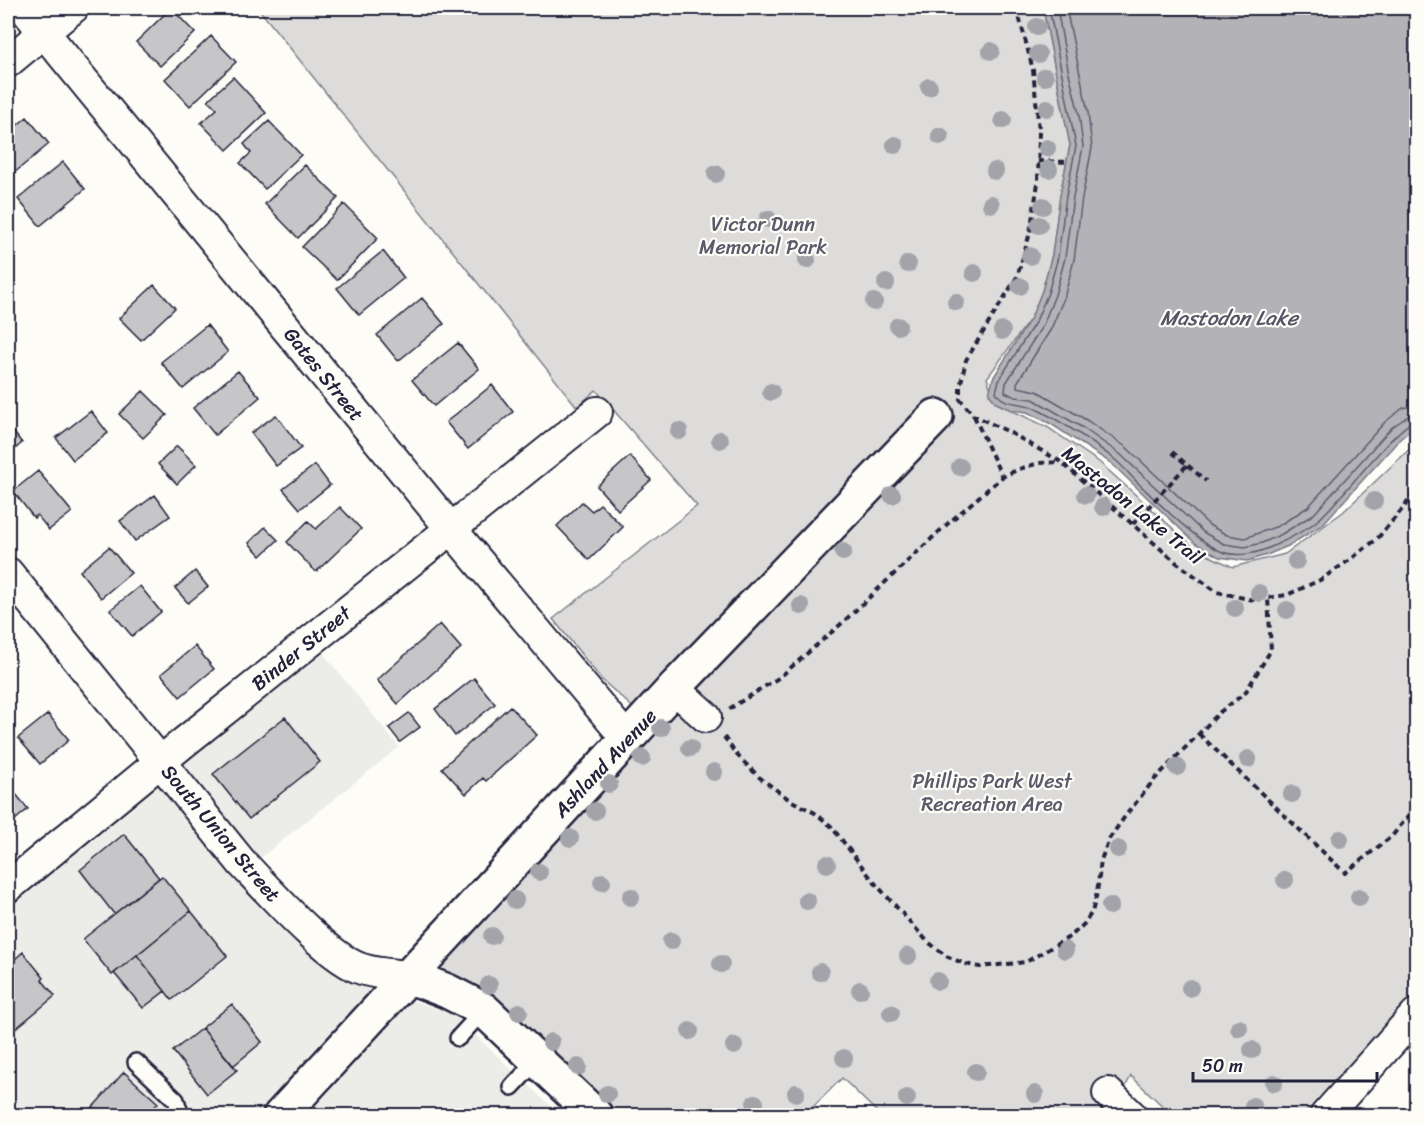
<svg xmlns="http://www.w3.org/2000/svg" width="1424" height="1123" font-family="Sriracha,sans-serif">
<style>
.built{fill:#ecece9}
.green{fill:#dddcdb;stroke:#807f8b;stroke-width:1.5}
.water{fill:#b2b2b7;stroke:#787885;stroke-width:1.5}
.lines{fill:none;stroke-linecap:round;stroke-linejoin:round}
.shore{stroke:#5c5c6d;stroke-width:1.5}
.building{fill:#c6c6c8;stroke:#22223b;stroke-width:1.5}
.lane-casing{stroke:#22223b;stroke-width:20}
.street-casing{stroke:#22223b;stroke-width:34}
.secondary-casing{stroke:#22223b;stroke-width:38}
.path{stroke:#22223b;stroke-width:4;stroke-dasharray:6 4.5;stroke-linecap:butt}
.lane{stroke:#fdfcf7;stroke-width:15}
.street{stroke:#fdfcf7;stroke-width:30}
.secondary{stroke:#fdfcf7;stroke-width:33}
.tree{fill:#a3a3aa}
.labels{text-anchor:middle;stroke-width:4.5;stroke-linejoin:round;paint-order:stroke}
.park-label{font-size:20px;fill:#5a5a6b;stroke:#fdfcf7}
.street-label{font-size:20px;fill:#22223b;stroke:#fdfcf7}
.water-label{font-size:21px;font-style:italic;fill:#545466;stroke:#fdfcf7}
</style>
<rect width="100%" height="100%" fill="#fdfcf7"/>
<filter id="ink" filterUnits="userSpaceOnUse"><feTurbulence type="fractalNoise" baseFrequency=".0167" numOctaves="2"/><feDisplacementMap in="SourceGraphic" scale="12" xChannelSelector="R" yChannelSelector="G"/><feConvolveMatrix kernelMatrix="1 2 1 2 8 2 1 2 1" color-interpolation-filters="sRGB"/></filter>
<g filter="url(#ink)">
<!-- built -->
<path class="built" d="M322,652L399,747L234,879L306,950L346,980L452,1013L560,1115L8,1116V910Z"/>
<!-- green -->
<path class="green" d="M258,8H1043L1070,145L1060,195L1052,255L1042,291L1031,318L987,378L996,403L1047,427L1099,462L1197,550L1233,567L1285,554L1343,512L1416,443V1007L1318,1115H1172L1131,1076L1117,1103L1104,1115H880L842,1078L805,1115H596L484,1010L408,976L638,712L602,680L553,619L697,506L596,390L577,407Z"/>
<!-- water -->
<path class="water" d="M1043,8H1416V426L1400,439L1322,525L1288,546L1267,555L1247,561L1219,557L1195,543L1111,463L1051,424L1027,412L1012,410L996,403L989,394L993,378L1031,318L1042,291L1052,255L1060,195L1070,145Z"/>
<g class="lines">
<!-- shore -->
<path class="shore" d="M1049,8L1076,146L1066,196L1058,257L1048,293L1036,321L999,380L996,392C1004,406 1019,401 1032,407C1060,420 1088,439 1113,458C1122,465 1130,475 1138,483C1162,506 1190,535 1218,550C1234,558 1256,554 1271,547C1287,540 1305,531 1318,520C1339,503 1398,423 1416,421
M1057,8L1068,69L1079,114L1083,147L1073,197L1065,258L1055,295L1043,325L1006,383L1005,392L1015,397L1033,399L1083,428L1120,454L1203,532L1224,544L1245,547L1262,543L1282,534L1314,514L1391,428L1408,416L1416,414
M1066,8L1088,112L1092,148L1082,198L1074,260L1064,298L1051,329L1017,383V387L1037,391L1088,421L1126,447L1209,525L1227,535L1245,538L1278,526L1308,507L1385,422L1403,408L1416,405"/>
</g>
<!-- building -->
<path class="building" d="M171,8L195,33L160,66L136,42Z
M211,36L236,62L190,106L165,79Z
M233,77L266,113L227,150L201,123L217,109L208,100Z
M27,117L49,144L8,178V133Z
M269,121L301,155L265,189L240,163L251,153L244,144Z
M63,162L85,189L40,226L18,199Z
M305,165L338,198L298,238L265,204Z
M344,204L378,238L337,280L302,247Z
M383,251L404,278L359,315L337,288Z
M154,285L175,308L141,340L119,318Z
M422,298L444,324L398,361L377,335Z
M207,325L228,352L183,389L161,362Z
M458,343L479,369L434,406L412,380Z
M238,371L260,397L215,435L193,408Z
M492,385L513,412L468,449L446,422Z
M143,391L167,415L143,438L119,414Z
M91,411L108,433L73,460L56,438Z
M276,415L301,448L276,466L251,433Z
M8,425L22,443L8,455Z
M177,446L196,465L177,484L158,464Z
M630,456L651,480L618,510L597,486Z
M315,465L330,485L300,509L283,489Z
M38,471L72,512L49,530L37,515L34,518L13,491Z
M155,495L170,516L135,541L120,521Z
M582,502L592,511L600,504L623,527L589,560L557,526Z
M340,507L361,529L316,572L287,542L308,521L316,529Z
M265,527L278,540L261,556L249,543Z
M109,547L131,573L101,598L80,571Z
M195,571L208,587L188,603L175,588Z
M140,586L161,612L132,636L110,610Z
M440,624L461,648L398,704L377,680Z
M195,646L214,669L180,697L161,674Z
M474,678L495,704L455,736L435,709Z
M510,706L537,735L486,781L483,778L466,794L442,768Z
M409,713L420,727L400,742L389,728Z
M48,714L69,740L40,764L18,738Z
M285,717L320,762L249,819L213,774Z
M10,787L28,809L8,826V789Z
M124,834L159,878L114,914L80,870Z
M162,876L191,911L112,975L83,939Z
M191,911L227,956L172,1000L137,955Z
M23,952L44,978L42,980L55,996L8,1035V965Z
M137,955L165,991L143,1008L114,973Z
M232,1004L262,1042L233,1066L202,1028Z
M202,1028L237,1070L207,1094L173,1051Z
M124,1072L158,1103L147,1116H85Z"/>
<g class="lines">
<!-- lane casing -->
<g class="lane-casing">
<path id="lane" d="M458,1038L484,1010
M136,1062L176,1100L181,1116
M512,1087L537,1060"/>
</g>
<!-- street casing -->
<g class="street-casing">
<path id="street" d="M24,8L451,529L627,739
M8,62L73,8
M8,573L242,863C267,889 330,960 362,969C376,974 393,974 408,976
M674,688L706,717
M8,887L182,744L597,412
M1108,1093L1132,1116
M1325,1116L1416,1014"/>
</g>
<!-- secondary casing -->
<g class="secondary-casing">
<path id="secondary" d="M408,976L447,991L484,1010L596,1116
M280,1116L674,688L936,416"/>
</g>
<!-- path -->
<path class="path" d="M1017,8L1033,70L1039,130L1038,183L1030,233L1017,277L966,360L960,387V399L973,415L1009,432L1061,462L1177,563L1217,592L1253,600L1287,595L1320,580L1351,559L1377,539L1405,506L1416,487
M1038,161L1069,162
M974,416L1002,477
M1172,452L1206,481
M1133,524L1187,465
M729,709L780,677L841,624L945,526L1002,477L1019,469L1039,463L1059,462
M1199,734L1345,873L1392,836L1416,807
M724,737L736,754L759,777L790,800L815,813L831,826L874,882L927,941L946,956L965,964L980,967L1026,962L1071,936L1084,924L1092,912L1097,893L1101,860L1109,839L1126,815L1154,780L1220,712L1245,693L1271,650L1268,598"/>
<!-- lane -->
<use href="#lane" class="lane"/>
<!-- street -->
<use href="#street" class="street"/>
<!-- secondary -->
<use href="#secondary" class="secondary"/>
</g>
<!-- trees -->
<g class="tree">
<circle cx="1037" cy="27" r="9"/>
<circle cx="991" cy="51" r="9"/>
<circle cx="1038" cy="54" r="9"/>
<circle cx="1045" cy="77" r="9"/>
<circle cx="929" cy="87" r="9"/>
<circle cx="1047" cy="108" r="9"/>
<circle cx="1003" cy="120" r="9"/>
<circle cx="940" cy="136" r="9"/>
<circle cx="895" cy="145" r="9"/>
<circle cx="1047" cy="148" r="9"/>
<circle cx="1049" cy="169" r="9"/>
<circle cx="995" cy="171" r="9"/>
<circle cx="716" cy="174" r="9"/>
<circle cx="991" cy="204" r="9"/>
<circle cx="1043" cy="206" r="9"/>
<circle cx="768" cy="219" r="9"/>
<circle cx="1039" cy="225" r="9"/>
<circle cx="1030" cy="256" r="9"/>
<circle cx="807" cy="260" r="9"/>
<circle cx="908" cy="264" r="9"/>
<circle cx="974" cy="273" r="9"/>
<circle cx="886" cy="283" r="9"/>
<circle cx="1020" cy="286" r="9"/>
<circle cx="874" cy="302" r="9"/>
<circle cx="956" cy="302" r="9"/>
<circle cx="898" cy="326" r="9"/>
<circle cx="1002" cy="331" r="9"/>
<circle cx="771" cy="392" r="9"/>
<circle cx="679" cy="431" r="9"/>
<circle cx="720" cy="440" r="9"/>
<circle cx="960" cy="467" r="9"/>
<circle cx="892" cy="495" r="9"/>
<circle cx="1086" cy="495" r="9"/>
<circle cx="1374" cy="501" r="9"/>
<circle cx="1103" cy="507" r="9"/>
<circle cx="843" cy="552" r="9"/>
<circle cx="1296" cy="561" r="9"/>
<circle cx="1259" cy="593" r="9"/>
<circle cx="801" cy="606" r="9"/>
<circle cx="1235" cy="608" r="9"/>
<circle cx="1287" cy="610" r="9"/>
<circle cx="661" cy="728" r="9"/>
<circle cx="690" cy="748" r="9"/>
<circle cx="642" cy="758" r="9"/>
<circle cx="1248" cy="759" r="9"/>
<circle cx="1177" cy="767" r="9"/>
<circle cx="714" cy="772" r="9"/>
<circle cx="609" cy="784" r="9"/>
<circle cx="1292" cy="794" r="9"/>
<circle cx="595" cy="811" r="9"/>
<circle cx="570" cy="838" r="9"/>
<circle cx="1340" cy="839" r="9"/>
<circle cx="1118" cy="849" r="9"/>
<circle cx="827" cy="864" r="9"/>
<circle cx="539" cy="872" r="9"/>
<circle cx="1285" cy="880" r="9"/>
<circle cx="602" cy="882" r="9"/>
<circle cx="631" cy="897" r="9"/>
<circle cx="1359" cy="897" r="9"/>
<circle cx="515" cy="900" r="9"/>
<circle cx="807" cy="901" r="9"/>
<circle cx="1110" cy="906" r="9"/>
<circle cx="492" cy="936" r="9"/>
<circle cx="671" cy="941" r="9"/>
<circle cx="1065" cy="950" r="9"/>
<circle cx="908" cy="956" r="9"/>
<circle cx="721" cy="964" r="9"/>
<circle cx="820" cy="972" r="9"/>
<circle cx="938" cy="981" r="9"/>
<circle cx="489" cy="985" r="9"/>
<circle cx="1190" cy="988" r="9"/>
<circle cx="860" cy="990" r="9"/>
<circle cx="519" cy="1012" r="9"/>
<circle cx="891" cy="1013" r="9"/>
<circle cx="1239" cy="1028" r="9"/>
<circle cx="690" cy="1031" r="9"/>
<circle cx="551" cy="1042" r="9"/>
<circle cx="734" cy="1046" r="9"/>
<circle cx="1252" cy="1050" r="9"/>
<circle cx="844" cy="1058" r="9"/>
<circle cx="578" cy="1067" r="9"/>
<circle cx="976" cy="1072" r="9"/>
<circle cx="1274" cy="1083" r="9"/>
<circle cx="796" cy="1093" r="9"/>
<circle cx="607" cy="1094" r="9"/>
<circle cx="1035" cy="1094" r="9"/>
<circle cx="907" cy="1098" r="9"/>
<circle cx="755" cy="1103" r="9"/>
<circle cx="1253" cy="1106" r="9"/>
</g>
</g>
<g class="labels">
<!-- park labels -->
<g class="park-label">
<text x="763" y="231">Victor Dunn<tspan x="763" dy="23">Memorial Park</tspan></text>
<text x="992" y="788">Phillips Park West<tspan x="992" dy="23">Recreation Area</tspan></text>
</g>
<!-- street labels -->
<g class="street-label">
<text transform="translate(324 374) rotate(51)" y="7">Gates Street</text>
<text transform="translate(1133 505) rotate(39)" y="7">Mastodon Lake Trail</text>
<text transform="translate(301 648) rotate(-39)" y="7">Binder Street</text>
<text transform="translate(605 763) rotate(-47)" y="7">Ashland Avenue</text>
<text transform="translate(221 833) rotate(50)" y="7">South Union Street</text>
</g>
<!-- water labels -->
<g class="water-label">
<text x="1229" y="325">Mastodon Lake</text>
</g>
</g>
<!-- margin -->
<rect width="1424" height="1123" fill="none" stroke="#fdfcf7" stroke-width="30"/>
<rect x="15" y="15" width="1394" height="1093" fill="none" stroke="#22223b" stroke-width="2" filter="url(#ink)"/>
<!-- scale -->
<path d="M1193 1072v9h184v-9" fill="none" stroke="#22223b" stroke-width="3"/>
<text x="1202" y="1072" font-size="18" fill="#22223b" stroke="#fdfcf7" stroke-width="4.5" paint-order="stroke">50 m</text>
</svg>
